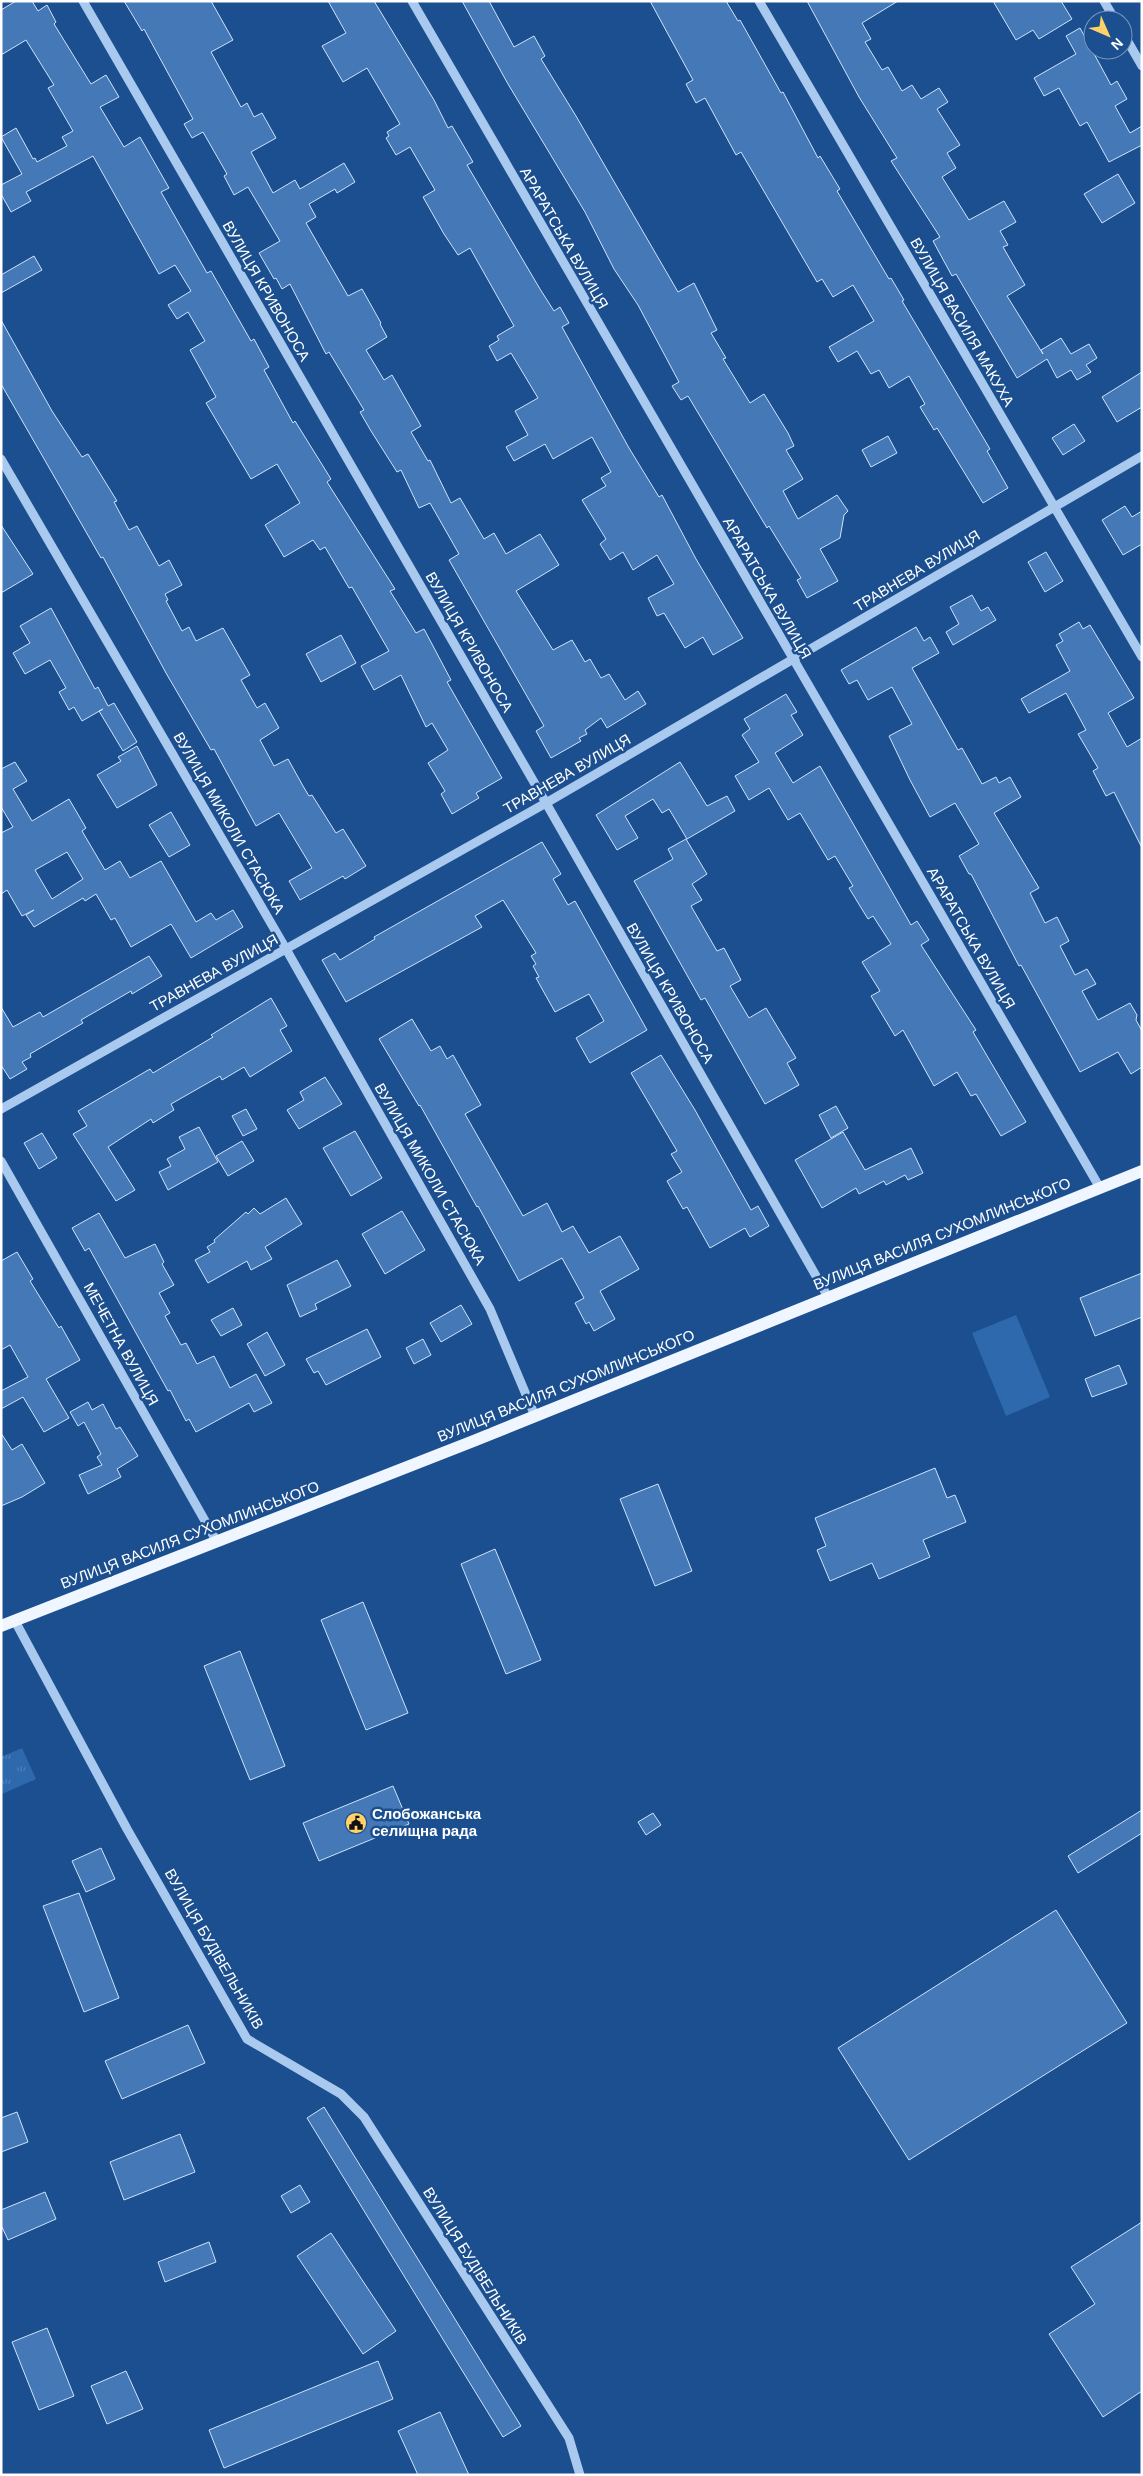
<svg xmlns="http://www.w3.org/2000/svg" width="1143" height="2476" font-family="Arial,sans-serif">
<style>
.park{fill:url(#park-tufts)}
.garden{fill:#2e69ad}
.building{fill:#4478b7;stroke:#cfe3fa;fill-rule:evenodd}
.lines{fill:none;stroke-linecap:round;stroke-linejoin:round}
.minor{stroke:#a9c9ee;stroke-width:9}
.major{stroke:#f0f6ff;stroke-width:12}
.labels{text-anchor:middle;stroke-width:5;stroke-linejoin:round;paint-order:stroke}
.street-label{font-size:15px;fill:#fff;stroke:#1b4f8f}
.poi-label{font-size:15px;font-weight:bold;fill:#fff;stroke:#1b4f8f;text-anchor:start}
</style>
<defs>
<pattern id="park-tufts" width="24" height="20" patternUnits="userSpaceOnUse" patternTransform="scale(1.25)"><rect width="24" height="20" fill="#2e69ad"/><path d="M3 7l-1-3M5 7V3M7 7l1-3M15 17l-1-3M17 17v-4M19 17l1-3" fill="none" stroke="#4d80b9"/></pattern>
</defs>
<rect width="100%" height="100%" fill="#1b4f8f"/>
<!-- park -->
<path class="park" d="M22,1748L36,1779L2,1794L1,1757Z"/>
<!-- garden -->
<path class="garden" d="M1016,1315L1050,1397L1006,1416L972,1333Z"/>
<!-- building -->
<path class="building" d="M16,1H32L38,11L47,5L56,22L54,24L91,84L106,75L119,97L100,107L124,147L140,137L169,188L161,192L207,273L211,271L251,341L254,339L269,367L264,370L293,423L295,421L331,479L327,482L395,589L390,591L416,633L424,629L451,680L447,682L502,778L476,793L479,798L452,814L441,794L445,791L428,763L448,750L432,723L426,727L401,675L374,690L361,666L389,651L352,587L349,588L325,547L320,550L313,540L284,557L265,525L300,503L277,464L251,479L206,403L216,397L190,350L205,341L188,312L177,319L168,305L191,291L175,265L159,274L93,156L26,192L31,201L11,212L1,194V185L22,174L1,137L16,128L33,159L35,158L37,162L67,146L62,137L73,131L48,88L54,85L26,40L1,55V10Z
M124,1H211L233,40L211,52L241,107L247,103L254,117L262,113L276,138L251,152L273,193L295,180L300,189L344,163L355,182L337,193L335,189L309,204L316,217L306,223L348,296L362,289L381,323L380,324L387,337L366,350L384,380L392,375L421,426L411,432L428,461L430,460L451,503L460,498L484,539L494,533L506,554L540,534L559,565L516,591L553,650L572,640L585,662L590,659L601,678L609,674L625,700L638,691L646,704L607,728L601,718L585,730L587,734L579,738L581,741L551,758L536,731L544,726L449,560L459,554L430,503L419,508L401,470L397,472L371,431L360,412L364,410L329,352L326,354L290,284L282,289L276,278L274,279L259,253L280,241L248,187L234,195L224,176L227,174L203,132L192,138L184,124L193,119L144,29L142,31Z
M328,1H374L434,100L448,128L452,126L473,162L467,165L540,289L554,311L560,307L569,323L562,327L629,448L659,497L662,495L696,559L743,638L713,655L703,637L685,648L664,613L657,616L648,598L674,584L657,555L633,570L623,552L610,560L600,544L606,539L582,500L606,486L601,478L611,472L592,437L553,459L545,444L514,461L506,447L528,435L515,411L538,398L511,353L497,361L489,346L499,340L497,336L514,326L470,248L458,255L444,234L423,197L435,190L410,147L396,155L386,138L389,136L387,132L400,124L367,68L343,82L322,46L346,33Z
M462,1H489L514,47L534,36L545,56L541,59L576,116L678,292L694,283L717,330L711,333L726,358L723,359L750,403L764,394L788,433L794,446L786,450L803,479L783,491L798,519L837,495L848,511L844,515L840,538L820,549L838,581L807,598L797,580L801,578L769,526L767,528L688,396L681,400L672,386L679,382L638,305L614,269L585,212L508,84Z
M650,1H726L738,21L740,20L781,93L783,92L818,158L820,156L840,189L837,191L889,279L891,278L904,300L902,301L990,449L987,451L1008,488L983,503L937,428L934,430L920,407L925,404L909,376L889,388L879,370L871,374L857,351L838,362L829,347L874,321L853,285L833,297L822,279L817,282L741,152L736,155L705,98L696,103L686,84L693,80Z
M807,1H898L862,23L871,39L865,42L882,70L888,67L902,91L912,85L921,99L939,88L948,102L937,109L960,145L947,153L956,168L942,177L969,220L1004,201L1016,222L1000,231L1008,245L1003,247L1025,285L1007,296L1043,354L1041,350L1061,338L1071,354L1089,344L1097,358L1086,365L1091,372L1077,380L1071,370L1057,378L1047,359L1017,378L956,274L952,276L933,241L940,237L891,161L897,158L859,97Z
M993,1H1061L1072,19L1039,39L1033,30L1016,40Z
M1080,28L1111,85L1117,81L1127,99L1115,106L1130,133L1142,126V145L1109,162L1087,122L1080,126L1059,88L1044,96L1034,78L1076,54L1066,36Z
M1118,174L1135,203L1102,223L1084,194Z
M34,256L42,270L1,293V275Z
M1,320L52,411L82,457L88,454L117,501L114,502L129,530L137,526L159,566L169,560L182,585L165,594L168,600L166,601L182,631L189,627L196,641L223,628L250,675L241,680L257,708L265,703L279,728L260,740L274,766L288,759L303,786L309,796L312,795L336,833L343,829L366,866L345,879L343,876L300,900L289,881L312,868L279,813L256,826L214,749L211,750L166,673L103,557L101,558L1,384Z
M1142,372V407L1117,422L1102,397Z
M1074,424L1085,441L1063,455L1052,438Z
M888,436L897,453L871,467L862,450Z
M1125,506L1132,517L1142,511V544L1123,555L1102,520Z
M1,525L33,574L1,593Z
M1046,552L1063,581L1045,592L1028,562Z
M972,595L981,611L988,607L996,620L953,645L946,632L959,624L950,607Z
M51,608L95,689L98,687L108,706L114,703L137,742L123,751L99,711L103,709L82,721L74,707L69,710L59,692L66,688L50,660L25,674L13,653L30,643L20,626Z
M1079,622L1083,629L1090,625L1134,698L1108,713L1127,747L1142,738V848L1114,792L1106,796L1093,771L1098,768L1078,734L1086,730L1066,693L1029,713L1021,699L1070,671L1056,645L1063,641L1059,634Z
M916,627L924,641L930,637L939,653L912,668L958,750L962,748L982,784L996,777L999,783L1010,777L1021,797L994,813L1039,888L1030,893L1045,923L1057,917L1069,941L1060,946L1075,975L1087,969L1096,984L1082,991L1098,1020L1130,1003L1137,1015L1136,1020L1142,1031V1067L1131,1074L1118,1052L1080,1072L1021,965L1019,966L971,874H969L959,856L979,844L955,803L930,817L910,780L889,736L912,724L892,687L868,700L857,680L849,684L841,670Z
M341,635L356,663L321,682L306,654Z
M786,694L797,712L791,715L803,735L775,753L793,783L820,766L911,925L917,921L929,940L921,945L976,1030L973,1032L1026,1122L1001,1136L976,1094L971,1096L957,1072L934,1086L903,1030L895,1036L871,996L880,991L862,962L891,944L873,916L868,919L849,888L853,886L835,856L828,860L800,813L788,820L769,788L749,800L735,776L759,762L742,735L750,729L744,719Z
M137,746L157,785L117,808L97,775L121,761L118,757Z
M15,762L27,781L13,789L32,821L69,799L86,828L82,831L105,870L120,861L130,878L161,861L196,922L211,913L216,920L233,910L243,927L191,958L171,924L131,947L115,918L111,920L96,894L85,901L83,898L34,927L26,915L34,910L22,916L7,890L1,894V833L13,827L1,807V769ZM67,852L83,879L52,899L35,870Z
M680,762L707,806L727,796L735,811L687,839L669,809L662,813L653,799L625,816L638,838L617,850L596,815Z
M171,812L190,845L169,857L149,825Z
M686,839L707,874L692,884L702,900L691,906L717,951L724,948L741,980L730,986L749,1018L766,1008L796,1058L787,1063L799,1085L765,1104L705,998L701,1000L634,881L673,859L668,849Z
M542,842L561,874L553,879L568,905L575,901L647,1030L590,1063L576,1038L604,1021L589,994L555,1012L536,978L539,977L533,966L536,964L531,956L536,953L503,900L475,916L482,927L346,1002L322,960L335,953L340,960L375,939L374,937Z
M149,956L162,976L132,994L131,991L81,1020L83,1023L30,1054L31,1057L22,1062L27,1069L10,1079L1,1065V1007L13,1027L40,1012L43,1017Z
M271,998L287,1026L280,1030L292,1051L250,1077L244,1067L222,1080L220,1076L171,1104L174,1110L153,1123L151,1119L108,1147L135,1190L116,1201L73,1134L87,1126L78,1111L150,1069L153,1073L213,1037L211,1035Z
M412,1019L431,1051L440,1046L447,1059L453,1055L481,1105L465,1114L523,1216L547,1203L562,1232L573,1226L589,1253L620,1236L639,1269L600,1291L615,1319L594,1331L589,1322L586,1324L575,1303L584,1298L562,1258L519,1281L478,1206L477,1207L420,1105L419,1106L379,1039Z
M661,1055L695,1110L751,1210L758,1206L769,1226L750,1237L745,1228L710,1248L687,1207L683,1209L667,1181L682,1172L671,1154L677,1151L631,1073Z
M325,1077L342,1104L299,1129L287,1110L304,1100L300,1092Z
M836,1106L848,1128L831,1138L819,1115Z
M246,1109L257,1129L243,1136L232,1116Z
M199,1127L218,1162L168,1190L159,1172L171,1166L167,1159L185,1149L179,1137Z
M355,1131L382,1178L351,1196L323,1148Z
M843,1132L865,1170L911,1148L923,1173L908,1180L905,1175L886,1185L884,1181L859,1194L856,1188L822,1208L795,1160Z
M42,1133L57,1158L39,1169L24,1143Z
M242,1141L254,1161L228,1176L216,1156Z
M286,1198L302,1224L265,1247L272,1259L251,1270L247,1261L208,1283L195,1260L210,1252L207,1247L215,1242L214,1240L246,1212L248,1214L254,1208L260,1214Z
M402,1211L425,1250L385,1274L362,1234Z
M99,1213L125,1258L155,1244L164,1262L162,1264L174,1285L159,1293L170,1313L165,1316L181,1345L186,1343L197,1364L214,1356L230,1388L256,1374L272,1403L254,1412L249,1403L196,1432L189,1419L186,1421L170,1390L168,1391L89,1248L85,1251L72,1228Z
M17,1252L33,1279L30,1281L59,1328L61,1326L80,1360L46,1379L69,1418L44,1432L23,1397L1,1409V1391L28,1377L10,1345L1,1350V1261Z
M337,1260L351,1286L315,1304L317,1309L300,1317L287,1285Z
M1142,1273V1317L1095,1336L1080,1298Z
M461,1305L472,1324L441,1342L430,1323Z
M233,1308L242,1325L221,1336L211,1320Z
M367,1329L381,1357L326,1385L318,1371L314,1373L306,1359Z
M267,1332L285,1365L265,1376L247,1344Z
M423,1339L431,1355L414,1364L406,1348Z
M1119,1365L1127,1384L1092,1397L1085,1379Z
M88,1402L92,1410L103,1404L116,1429L120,1427L138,1456L117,1469L121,1477L88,1494L79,1475L102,1465L97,1457L101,1454L84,1422L78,1426L70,1412Z
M1,1433L12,1450L22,1444L45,1483L22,1497L1,1506Z
M935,1468L947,1498L955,1495L966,1522L923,1540L930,1557L879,1579L872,1563L830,1581L817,1550L826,1546L815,1518Z
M658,1484L692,1571L655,1586L620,1499Z
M495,1549L541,1660L506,1674L461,1564Z
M363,1602L408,1713L366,1730L321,1620Z
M240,1651L285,1766L250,1780L204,1666Z
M393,1786L409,1824L319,1861L303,1823Z
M1142,1810V1833L1078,1873L1068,1856Z
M653,1813L661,1825L646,1835L638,1822Z
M101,1848L115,1879L86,1892L72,1861Z
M79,1893L119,1998L84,2012L43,1906Z
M1056,1910L1127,2023L909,2160L838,2048Z
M188,2025L205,2063L122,2099L105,2061Z
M324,2107L521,2426L503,2437L307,2118Z
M17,2112L28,2142L1,2152V2118Z
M180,2134L195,2172L124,2200L110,2162Z
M300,2185L310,2202L291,2213L281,2196Z
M45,2192L56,2219L8,2240L1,2225V2210Z
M1142,2222V2391L1103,2417L1049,2334L1095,2304L1071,2267Z
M331,2233L396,2331L363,2354L297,2256Z
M209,2242L216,2262L165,2282L158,2262Z
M47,2328L74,2396L39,2410L12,2342Z
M378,2361L393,2399L224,2468L209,2430Z
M126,2371L143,2409L107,2424L91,2386Z
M440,2412L469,2475H418L398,2431Z"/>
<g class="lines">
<!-- minor -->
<path class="minor" d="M83,1L546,803L828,1297
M412,1L1100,1188
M759,1L1142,657
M1104,1L1115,20
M1123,33L1142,66
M1,459L286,949L490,1309L535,1416
M1,1109L546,803L1142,456
M1,1161L217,1542
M15,1621L127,1829L247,2039L341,2094L364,2117L569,2438L580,2475"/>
<!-- major -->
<path class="major" d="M1,1626L476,1440L1142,1171"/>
</g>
<!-- icons -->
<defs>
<g id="civic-disc" transform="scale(1.125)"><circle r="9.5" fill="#ffd166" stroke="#1b4f8f"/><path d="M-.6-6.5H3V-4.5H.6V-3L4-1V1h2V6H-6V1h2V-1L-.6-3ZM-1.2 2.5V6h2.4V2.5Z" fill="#111"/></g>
</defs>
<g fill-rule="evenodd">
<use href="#civic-disc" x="356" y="1823"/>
</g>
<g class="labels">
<!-- street labels -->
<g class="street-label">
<text transform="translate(564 238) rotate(60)" y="5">АРАРАТСЬКА ВУЛИЦЯ</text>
<text transform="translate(266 291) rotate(60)" y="5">ВУЛИЦЯ КРИВОНОСА</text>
<text transform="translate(962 322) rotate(60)" y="5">ВУЛИЦЯ ВАСИЛЯ МАКУХА</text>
<text transform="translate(917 571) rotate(-31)" y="5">ТРАВНЕВА ВУЛИЦЯ</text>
<text transform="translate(767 588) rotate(60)" y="5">АРАРАТСЬКА ВУЛИЦЯ</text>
<text transform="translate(469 642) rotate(60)" y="5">ВУЛИЦЯ КРИВОНОСА</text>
<text transform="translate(567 774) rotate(-30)" y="5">ТРАВНЕВА ВУЛИЦЯ</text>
<text transform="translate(229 823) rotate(60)" y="5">ВУЛИЦЯ МИКОЛИ СТАСЮКА</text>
<text transform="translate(971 938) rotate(60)" y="5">АРАРАТСЬКА ВУЛИЦЯ</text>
<text transform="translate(214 973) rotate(-29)" y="5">ТРАВНЕВА ВУЛИЦЯ</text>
<text transform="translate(670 993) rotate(60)" y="5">ВУЛИЦЯ КРИВОНОСА</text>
<text transform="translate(430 1174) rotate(60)" y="5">ВУЛИЦЯ МИКОЛИ СТАСЮКА</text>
<text transform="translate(942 1234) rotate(-22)" y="5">ВУЛИЦЯ ВАСИЛЯ СУХОМЛИНСЬКОГО</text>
<text transform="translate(121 1344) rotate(61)" y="5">МЕЧЕТНА ВУЛИЦЯ</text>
<text transform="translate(566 1386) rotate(-22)" y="5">ВУЛИЦЯ ВАСИЛЯ СУХОМЛИНСЬКОГО</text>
<text transform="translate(190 1535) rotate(-21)" y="5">ВУЛИЦЯ ВАСИЛЯ СУХОМЛИНСЬКОГО</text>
<text transform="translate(214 1949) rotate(60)" y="5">ВУЛИЦЯ БУДІВЕЛЬНИКІВ</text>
<text transform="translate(475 2266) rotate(58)" y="5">ВУЛИЦЯ БУДІВЕЛЬНИКІВ</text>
</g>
<!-- poi labels -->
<g class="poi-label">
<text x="372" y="1819">Слобожанська<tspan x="372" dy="17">селищна рада</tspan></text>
</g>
</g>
<!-- border -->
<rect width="1143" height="2476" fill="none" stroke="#ffffff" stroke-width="5"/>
<!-- north arrow -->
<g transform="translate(1108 35) rotate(135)"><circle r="24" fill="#1b4f8f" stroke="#7695bc"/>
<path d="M0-4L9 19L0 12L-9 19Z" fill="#ffd166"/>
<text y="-8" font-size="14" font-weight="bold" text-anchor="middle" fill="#ffffff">N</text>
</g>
</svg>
